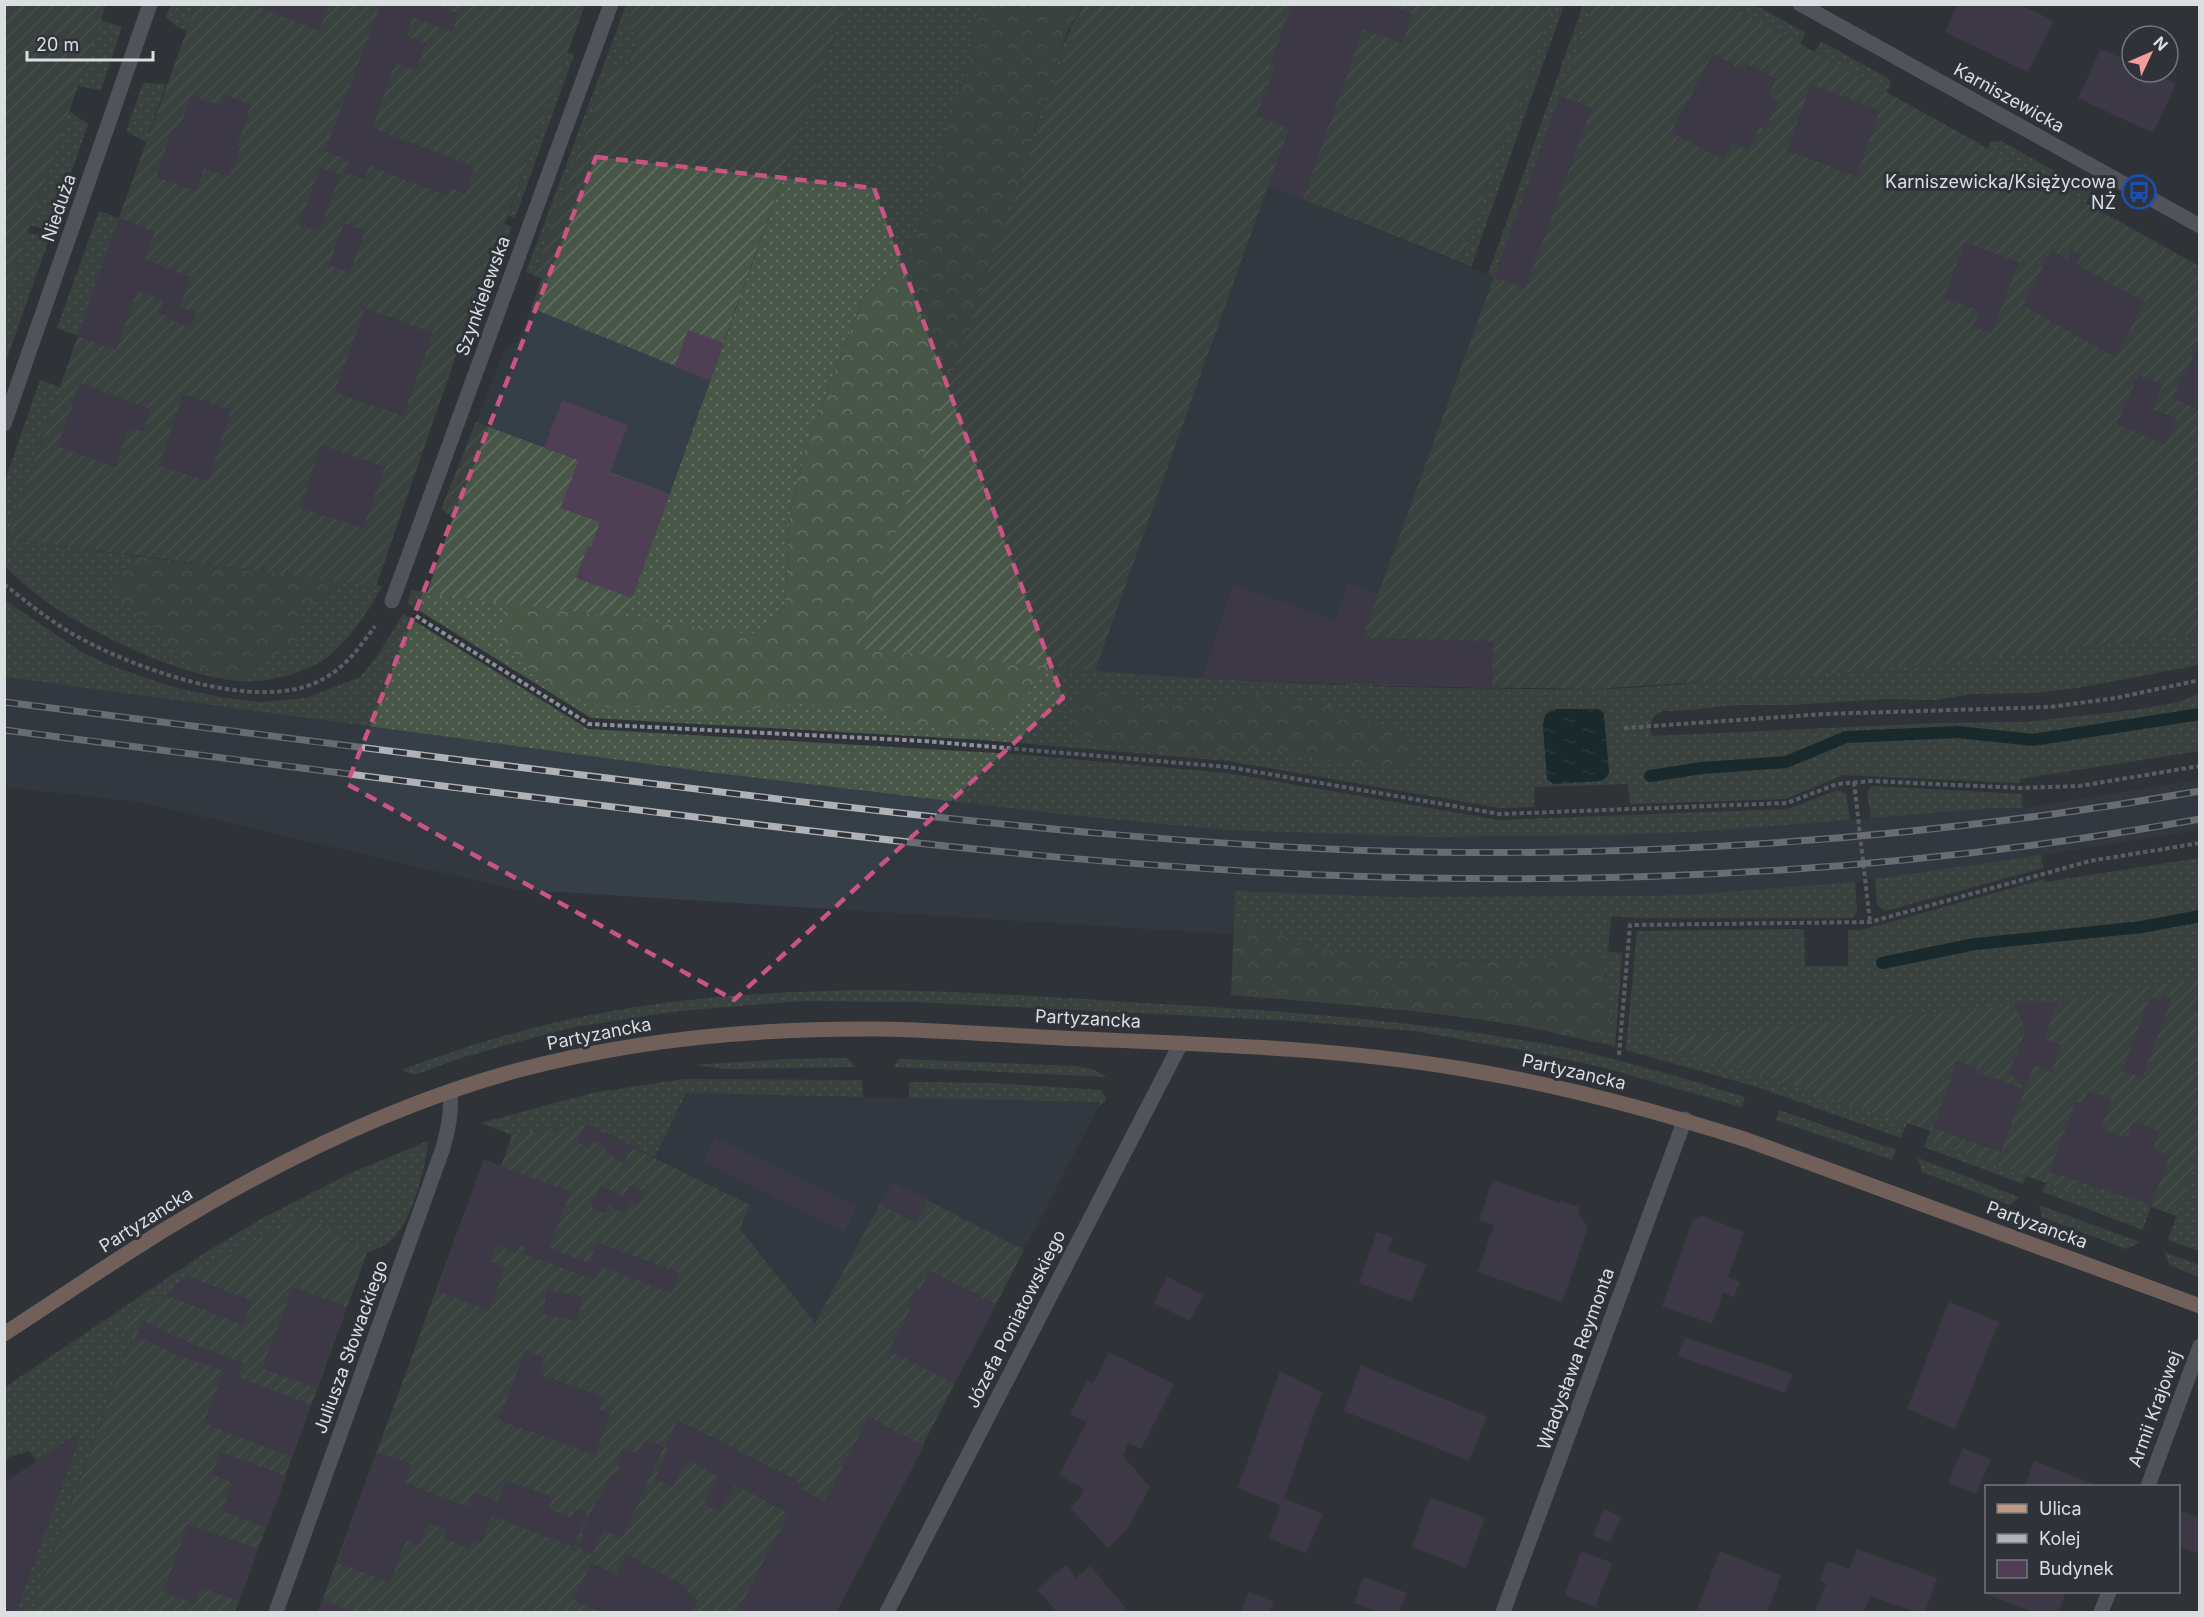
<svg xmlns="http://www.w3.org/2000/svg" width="2204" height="1617" font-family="Inter,sans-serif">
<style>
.built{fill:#363e48}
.grass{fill:url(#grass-dots);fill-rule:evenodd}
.forest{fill:url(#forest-crowns)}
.garden{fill:url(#garden-furrows)}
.water{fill:url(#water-ripples)}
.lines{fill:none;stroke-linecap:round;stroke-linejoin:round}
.stream{stroke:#021e1e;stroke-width:12}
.building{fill:#4f3f55}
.path{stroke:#8d9095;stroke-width:4;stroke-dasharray:4.5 3;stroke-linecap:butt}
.minor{stroke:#787d83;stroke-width:15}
.major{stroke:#c09883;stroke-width:15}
.rail-casing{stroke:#afb2b6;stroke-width:7}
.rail{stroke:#2f3339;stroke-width:4.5;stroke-dasharray:14;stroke-linecap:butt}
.marked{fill:none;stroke:#ca5484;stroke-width:4.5;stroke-dasharray:12 8;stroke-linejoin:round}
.labels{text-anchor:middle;stroke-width:6;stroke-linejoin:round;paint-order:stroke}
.street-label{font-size:18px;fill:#dcdfe2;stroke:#2f3339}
.poi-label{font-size:18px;fill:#dcdfe2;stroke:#2f3339;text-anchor:end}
</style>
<defs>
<pattern id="grass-dots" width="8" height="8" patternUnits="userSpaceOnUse" patternTransform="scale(1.5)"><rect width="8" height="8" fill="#485648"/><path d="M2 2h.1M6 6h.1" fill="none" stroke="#626e62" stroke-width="1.8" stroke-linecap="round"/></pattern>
<pattern id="forest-crowns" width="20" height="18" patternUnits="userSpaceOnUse" patternTransform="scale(1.5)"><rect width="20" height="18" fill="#485648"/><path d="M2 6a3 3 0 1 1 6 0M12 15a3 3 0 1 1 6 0" fill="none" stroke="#626e62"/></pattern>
<pattern id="garden-furrows" width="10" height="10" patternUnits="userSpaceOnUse" patternTransform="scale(1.5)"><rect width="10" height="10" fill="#485648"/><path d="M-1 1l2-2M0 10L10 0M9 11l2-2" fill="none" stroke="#626e62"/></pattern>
<pattern id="water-ripples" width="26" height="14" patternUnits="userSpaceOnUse" patternTransform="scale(1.5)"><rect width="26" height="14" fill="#021e1e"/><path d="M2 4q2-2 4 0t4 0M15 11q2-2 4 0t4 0" fill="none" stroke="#263e3e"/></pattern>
</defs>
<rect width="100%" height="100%" fill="#2f3339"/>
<!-- built -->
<path class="built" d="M1268,186L1303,199L1494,277L1345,685L1215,681L1095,671Z
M531,308L710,380L669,494L476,422L506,346L517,342Z
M5,677L708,772L1067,815L1227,830L1431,837L1616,835L1692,832L1993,808H2023L2199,780L2200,830L2041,855L1611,917L1243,935L512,889L140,802L5,787Z
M686,1093L1101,1102L1024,1250L892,1182L815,1323L740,1229L750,1205L655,1157Z"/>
<!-- grass -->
<path class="grass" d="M171,5H196L186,31L176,26L166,17Z
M626,5H634L626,26L638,37L628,68L610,65L534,275L526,272Z
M845,5H983L974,25L970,57L915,239L895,267L864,296L804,451L790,515L785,604L768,629L751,634C1031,672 1314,691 1596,689C1644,689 1693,682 1742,679C1895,669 2047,652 2199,633V665L2078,688L2034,693L1971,694L1937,700L1886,699L1791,705H1737L1678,711H1662L1653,717L1650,729L1652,736L1941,723L2025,722L2134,710L2179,702L2199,694V751L2020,779L2019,783L1843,775L1785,799L1630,804L1628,784L1535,787L1534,807L1500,808L1228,761L983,740L591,718L407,603L412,590L625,618ZM1556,709H1598L1547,780L1543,725L1549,711Z
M1553,5H1564L1471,267L1460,262Z
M1583,5H1593L1494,277L1488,274Z
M1730,5H1755L1806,33L1800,44Z
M1083,6L1025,170C1038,114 1053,56 1083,6Z
M100,20L122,27L101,90L77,86Z
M1821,41L1889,79L1891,85L1886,93L1815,52Z
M567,52L574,55L515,218L508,216Z
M143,83L166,84L146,142L126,131Z
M69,111L88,124L51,232L30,225Z
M2001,141L2092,192L2086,203L1988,149L1990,142Z
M99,211L119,218L78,336L57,328Z
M504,224L512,227L479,321L470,318Z
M27,232L49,239L5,364V297Z
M40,380L60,387L7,539L135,556L124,569L122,602L160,632L177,657L241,678L260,663L283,651L299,621L302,609L335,591L339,581L382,586C370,609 345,647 322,661C303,672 280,679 257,681C200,686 102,638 54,607C36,595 20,581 5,567V480Z
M5,600L80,651L109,665L173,687L225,698L261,702L306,698L360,677L378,655L403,614L588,729L1013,754L1227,773L1499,820L1788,809L1838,790L1846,794L1850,820L1692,832L1616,835L1431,837L1227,830L1067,815L708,772L5,677Z
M1872,786L2021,794L2023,808H1993L1871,818L1867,792Z
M2041,855L2043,868L1885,911L1877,905L1875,879Z
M2199,858V978L2058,1001L1660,1047L1699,1056L1907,1123L1901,1138L1757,1087L1626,1050L1637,931L1804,929L1805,966H1848V930H1862L2045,879V882Z
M1855,882L1857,913L1852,918H1637L1611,916L1608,952L1622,953L1615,1046L1594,1042L1603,1038L1610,1029L1605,973L1571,951L1537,961L1423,962L1342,954L1277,933L1234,923L1235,891L1393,897L1641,896L1686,895Z
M872,990C963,991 1053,997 1143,1003C1285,1011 1427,1021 1566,1048C1626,1061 1686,1079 1745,1097L1742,1107L1601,1067L1521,1050L1414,1031L1294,1021L915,1002L802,1001L679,1011L575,1027L539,1036L464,1057L414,1075L401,1070C461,1048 522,1029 585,1016C679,997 776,991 872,990Z
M847,1058L856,1067L725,1069L694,1065L789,1059Z
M899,1059L1075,1066L1092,1069L1107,1077L894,1067Z
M684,1079L862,1080L863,1097L686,1093L655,1157L586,1124L512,1135L481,1123L592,1093Z
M909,1082L993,1083L1100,1090L1106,1098L1105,1102L1098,1107L1100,1102L909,1098Z
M1779,1110L1896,1150L1892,1160L1776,1120Z
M1930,1131L1929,1140L2026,1176L2023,1184L1924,1147Z
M428,1141C426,1167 411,1226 389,1242C383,1247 374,1250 367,1253L307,1215L187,1276L166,1295L120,1325L132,1335L32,1612H16L81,1432L37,1461L29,1451L9,1457L5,1462V1387L211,1249L261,1219L351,1173Z
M2199,1151V1251L2168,1240Z
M1918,1158L2019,1197L2010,1205L1922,1172Z
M2081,1181L2151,1205L2143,1230L2043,1192L2046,1183L2076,1194Z
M2039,1205L2140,1242L2126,1249L2042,1217Z
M2164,1252L2199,1265V1277L2170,1265Z"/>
<!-- forest -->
<path class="forest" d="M983,5H1083L1067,32L1036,122L1025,170L1004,228L1095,671L1052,666L1000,726L959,733L920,725L877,711L802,704L766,706L736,714L655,706L614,708L593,705L558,690L536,675L499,637L503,622L505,603L749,634L768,629L785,604L790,515L804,451L864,296L895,267L915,239L970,57L974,25Z
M135,556L339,581L335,591L302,609L296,644L260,663L241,678L218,675L177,657L160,632L122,602L116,584L124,569Z
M1097,686L1152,706L1199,703L1256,695L1323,703L1358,718L1406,733L1416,751L1411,764L1387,768L1323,760L1285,752L1171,753L1135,745L1098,743L1074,733L1071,716L1082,694Z
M1234,923L1277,933L1342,954L1423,962L1537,961L1571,951L1601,955L1605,972L1610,1030L1603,1038L1594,1042C1566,1036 1537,1028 1509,1024C1417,1009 1324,1003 1231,995Z"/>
<!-- garden -->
<path class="garden" d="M5,5H106L5,297Z
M196,5H585L457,353L376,586L7,539L122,209Z
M634,5H845L710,380L531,308L542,279L534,275L610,65L628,68L638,37L626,26Z
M1083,5H1553L1460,262L1303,199L1268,186L1095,671L855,648Z
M1593,5H1730L2199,266V633L2041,652L1848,672L1595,689L1345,685Z
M476,422L669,494L625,618L427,593L453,517L441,509Z
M2199,978V1151L2177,1216L2081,1181L2076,1194L1928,1140L1931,1131L1699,1056L1660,1047V1038L2058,1001Z
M586,1124L750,1205L740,1229L815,1323L892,1182L1024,1250L836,1612H318L484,1160L501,1166L512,1135Z
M307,1215L367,1253L235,1612H32L132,1336L119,1325L166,1295L187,1276Z"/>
<!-- water -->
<path class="water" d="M1556,709H1598L1604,713L1609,772L1606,778L1601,781L1553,784L1547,779L1543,725L1545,715Z"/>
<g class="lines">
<!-- stream -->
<path class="stream" d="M1650,776L1702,768L1786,762L1846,737L1958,732L2033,740L2200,714
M1882,963L1975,944L2142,927L2200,916"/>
</g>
<!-- building -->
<path class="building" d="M260,4H330L319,31L259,7Z
M381,4H436L458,14L452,32L413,17L406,36L426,43L416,70L395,63L372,128L475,167L465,194L451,188L448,196L370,166L364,180L345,172L349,160L325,151Z
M1292,4H1387L1413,14L1402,43L1363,29L1303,199L1268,186L1289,128L1256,116L1275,66L1270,65Z
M1958,4H2019L2054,21L2028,72L1945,32Z
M2101,49L2132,63V72H2152L2176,84L2153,133L2078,98Z
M1713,54L1743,70L1746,63L1776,79L1768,95L1779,101L1765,129L1760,127L1748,151L1733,142L1724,160L1671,132Z
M1811,85L1880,110L1856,176L1787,150Z
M191,95L221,106L224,95L251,105L237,146L240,147L230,177L204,168L196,191L156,177L173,128L179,130Z
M1560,96L1592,108L1525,288L1494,277Z
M4,161L10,163L5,179H4Z
M320,168L340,175L319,232L299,225Z
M119,218L155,232L145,259L190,277L180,307L197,312L191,328L168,319L170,317L158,313L163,300L137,291L116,350L78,336Z
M344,223L365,231L350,272L329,265Z
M1965,242L2018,262L1992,333L1973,326L1980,311L1944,298Z
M2072,249L2082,255L2077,264L2080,267L2145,302L2115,357L2022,305L2052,250L2067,259Z
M365,308L433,333L403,416L335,392Z
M688,330L724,343L710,380L675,367Z
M2199,345V411L2172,397Z
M2138,375L2162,385L2153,409L2177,419L2165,445L2117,424Z
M80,383L151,409L143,432L129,427L115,467L58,446Z
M183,394L231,410L208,481L159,466Z
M562,400L628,425L610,473L669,494L632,598L576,578L588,545L591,547L600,522L560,508L579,460L544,448Z
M321,445L385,467L363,528L300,508Z
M1348,583L1378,593L1362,638L1493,641L1492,688L1202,679L1233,585L1335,620Z
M2199,993V1013L2193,1009Z
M2163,995L2172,998L2142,1078L2122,1071L2150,997L2161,1001Z
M2058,1001L2044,1039L2061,1045L2051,1072L2034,1065L2001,1152L1933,1128L1957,1061L1977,1068L1976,1072L2025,1089L2009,1073L2026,1030L2014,1005Z
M2088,1091L2112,1099L2101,1129L2127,1138L2133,1122L2160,1131L2153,1149L2170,1155L2151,1205L2050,1172L2075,1101L2083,1104Z
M586,1124L632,1147L624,1163L604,1152L606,1148L593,1141L589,1148L576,1142Z
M715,1137L857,1206L844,1232L703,1161Z
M484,1160L570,1192L549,1248L589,1263L597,1242L679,1273L672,1293L600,1266L595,1280L525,1254L526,1248L519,1245L516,1253L497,1245L490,1262L505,1267L489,1310L437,1291Z
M1493,1180L1559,1203L1560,1201L1579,1207L1578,1212L1588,1228L1562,1302L1478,1272L1494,1225L1479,1220Z
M892,1182L928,1201L916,1223L880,1204Z
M629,1185L644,1192L639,1204L630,1201L625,1213L608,1206L605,1213L591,1207L600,1186L624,1197Z
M1702,1216L1744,1232L1728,1277L1740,1282L1734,1297L1723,1293L1712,1324L1662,1306L1693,1220Z
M1377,1232L1393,1238L1388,1251L1426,1264L1412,1302L1359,1283Z
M930,1271L996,1304L954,1384L889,1350L911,1307L907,1305L916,1287L920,1289Z
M187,1276L252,1301L243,1325L166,1295Z
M1167,1277L1203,1295L1190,1321L1154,1303Z
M293,1287L347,1307L316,1388L262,1368Z
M547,1290L582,1296L578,1321L543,1314Z
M1949,1302L1999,1322L1955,1429L1907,1409Z
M144,1321L192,1344L243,1363L238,1377L311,1405L291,1457L204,1423L224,1371L180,1356L136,1336Z
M1685,1337L1792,1374L1785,1393L1678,1356Z
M525,1350L545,1358L539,1374L604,1397L599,1409L610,1414L595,1455L499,1420Z
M1109,1352L1174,1384L1141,1449L1128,1443L1123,1456L1150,1487L1128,1528L1108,1548L1070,1507L1081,1497L1084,1489L1059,1475L1087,1422L1070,1414L1087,1381L1093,1384Z
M1361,1365L1487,1417L1469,1461L1344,1411Z
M1280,1371L1322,1392L1284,1498L1323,1514L1306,1553L1269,1538L1281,1505L1238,1488Z
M869,1417L924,1446L836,1612H737L789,1513L735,1485L720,1513L703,1503L718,1476L687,1460L673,1487L655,1478L669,1450L664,1447L678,1420L804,1484L801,1489L824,1502Z
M82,1431L16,1612H4V1483Z
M646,1439L664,1447L622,1538L604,1530L592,1554L578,1547L585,1535L581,1533L597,1499L599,1501L612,1473L617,1475L621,1467L615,1465L623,1447L638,1455Z
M1963,1448L1991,1459L1976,1494L1948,1483Z
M220,1452L286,1476L267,1528L222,1511L232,1483L212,1474Z
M377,1452L412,1464L405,1483L467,1507L473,1492L498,1501L506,1480L553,1498L548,1509L571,1518L575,1509L587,1513L574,1547L492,1516L481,1544L472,1541L469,1549L443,1538L446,1529L428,1523L420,1545L406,1540L390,1582L337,1563Z
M2034,1461L2099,1486H2025Z
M1430,1497L1485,1518L1466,1568L1412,1547Z
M1604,1509L1621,1517L1610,1543L1593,1535Z
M2180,1510L2199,1518V1554L2178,1546Z
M188,1524L258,1549L239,1601L201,1588L195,1604L163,1592Z
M1857,1549L1937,1578L1925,1612H1916L1870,1596L1864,1612H1815L1826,1584L1820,1581L1827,1561L1849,1569Z
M1581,1551L1612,1563L1595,1607L1565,1595Z
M1720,1551L1781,1575L1767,1612H1696Z
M626,1554L680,1583L698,1601L691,1612H600L573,1599L592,1563L616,1575Z
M1066,1565L1076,1578L1090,1566L1129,1612H1057L1037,1589Z
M1364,1577L1407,1593L1399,1612H1379L1354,1603Z
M1249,1592L1274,1602L1269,1612H1240Z
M1988,1592H2066L2058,1612H2033L1987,1594Z
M322,1600L356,1612H318Z"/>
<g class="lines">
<!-- path -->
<path class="path" d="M4,584C28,603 51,622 78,637C136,669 259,714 321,680C345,668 360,647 375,626
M416,616L589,724L924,741L1228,767L1500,814L1787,803L1837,784L1871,781L2021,788L2079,786L2200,766
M1624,728L1824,714L2050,707L2116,698L2200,680
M1854,782L1870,922
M1619,1055L1630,925L1870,922L2090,861L2200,843"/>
<!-- minor -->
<path class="minor" d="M1800,4L2200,226
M4,424L150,4
M392,601L611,4
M2148,1486L2200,1346
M276,1612L443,1148C448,1129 452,1112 450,1092
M887,1612L1181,1043
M1503,1612L1685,1119
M2101,1612L2109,1592"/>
<!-- major -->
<path class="major" d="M4,1334C61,1297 116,1259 174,1224C280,1160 395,1104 515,1071C634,1039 756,1028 878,1029C939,1030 1000,1035 1061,1038C1195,1044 1331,1047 1463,1069C1560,1085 1654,1110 1747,1140L2200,1306"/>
<!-- rail casing -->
<g class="rail-casing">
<path id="rail" d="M4,702C265,735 525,769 786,800C999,825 1212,848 1427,852C1686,856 1944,836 2200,791
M4,730C243,760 481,792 720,820C954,849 1190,874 1427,878C1685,883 1945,865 2200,819"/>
</g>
<!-- rail -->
<use href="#rail" class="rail"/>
</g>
<!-- marked area -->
<path d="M0 0H2204V1617H0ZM596,157L874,188L1063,698L734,1000L347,784Z" fill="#2f3339" fill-opacity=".55" fill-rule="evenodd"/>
<path class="marked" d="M596,157L874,188L1063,698L734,1000L347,784Z"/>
<!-- icons -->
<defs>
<g id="bus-ring" transform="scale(1.725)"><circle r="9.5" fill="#2f3339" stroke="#1a4fb4" stroke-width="1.5"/><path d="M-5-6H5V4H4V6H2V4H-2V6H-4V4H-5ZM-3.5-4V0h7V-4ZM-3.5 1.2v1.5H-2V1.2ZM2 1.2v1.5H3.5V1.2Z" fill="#1a4fb4"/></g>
</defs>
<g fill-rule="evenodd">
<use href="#bus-ring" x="2139" y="192"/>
</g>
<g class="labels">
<!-- street labels -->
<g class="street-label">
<text transform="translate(2009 98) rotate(29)" y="6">Karniszewicka</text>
<text transform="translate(59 208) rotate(-71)" y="6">Nieduża</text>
<text transform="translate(483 296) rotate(-70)" y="6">Szynkielewska</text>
<text transform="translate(1088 1019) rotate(3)" y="6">Partyzancka</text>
<text transform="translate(599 1034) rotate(-11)" y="6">Partyzancka</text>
<text transform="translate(1574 1072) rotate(13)" y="6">Partyzancka</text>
<text transform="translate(146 1220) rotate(-32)" y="6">Partyzancka</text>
<text transform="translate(2037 1225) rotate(20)" y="6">Partyzancka</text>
<text transform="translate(1016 1319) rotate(-63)" y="6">Józefa Poniatowskiego</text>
<text transform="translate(351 1347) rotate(-70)" y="6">Juliusza Słowackiego</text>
<text transform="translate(1576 1359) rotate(-70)" y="6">Władysława Reymonta</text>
<text transform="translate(2155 1409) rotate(-70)" y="6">Armii Krajowej</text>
</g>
<!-- poi labels -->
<g class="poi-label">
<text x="2116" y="188">Karniszewicka/Księżycowa<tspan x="2116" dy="21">NŻ</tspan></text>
</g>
</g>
<!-- border -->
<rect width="2204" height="1617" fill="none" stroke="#dcdfe2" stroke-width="12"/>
<!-- legend -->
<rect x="1985" y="1485" width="195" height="108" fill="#2f3339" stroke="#74787d" stroke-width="1.5"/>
<rect x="1997" y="1504" width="30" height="9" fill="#c09883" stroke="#74787d" stroke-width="1.5"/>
<text x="2039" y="1515" font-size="18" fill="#dcdfe2">Ulica</text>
<rect x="1997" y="1534" width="30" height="9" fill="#afb2b6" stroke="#74787d" stroke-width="1.5"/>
<text x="2039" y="1545" font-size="18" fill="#dcdfe2">Kolej</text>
<rect x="1997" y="1560" width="30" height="18" fill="#4f3f55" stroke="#74787d" stroke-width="1.5"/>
<text x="2039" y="1575" font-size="18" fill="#dcdfe2">Budynek</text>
<!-- north arrow -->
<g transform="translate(2150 54) rotate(46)"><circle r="28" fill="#2f3339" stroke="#74787d" stroke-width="1.5"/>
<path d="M0-4.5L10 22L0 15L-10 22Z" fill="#f59b9a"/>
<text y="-9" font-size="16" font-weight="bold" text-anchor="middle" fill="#dcdfe2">N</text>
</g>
<!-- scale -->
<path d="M27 51v9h126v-9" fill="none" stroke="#dcdfe2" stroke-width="3"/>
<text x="36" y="51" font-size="18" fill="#dcdfe2" stroke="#2f3339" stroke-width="4.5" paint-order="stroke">20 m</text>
</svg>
